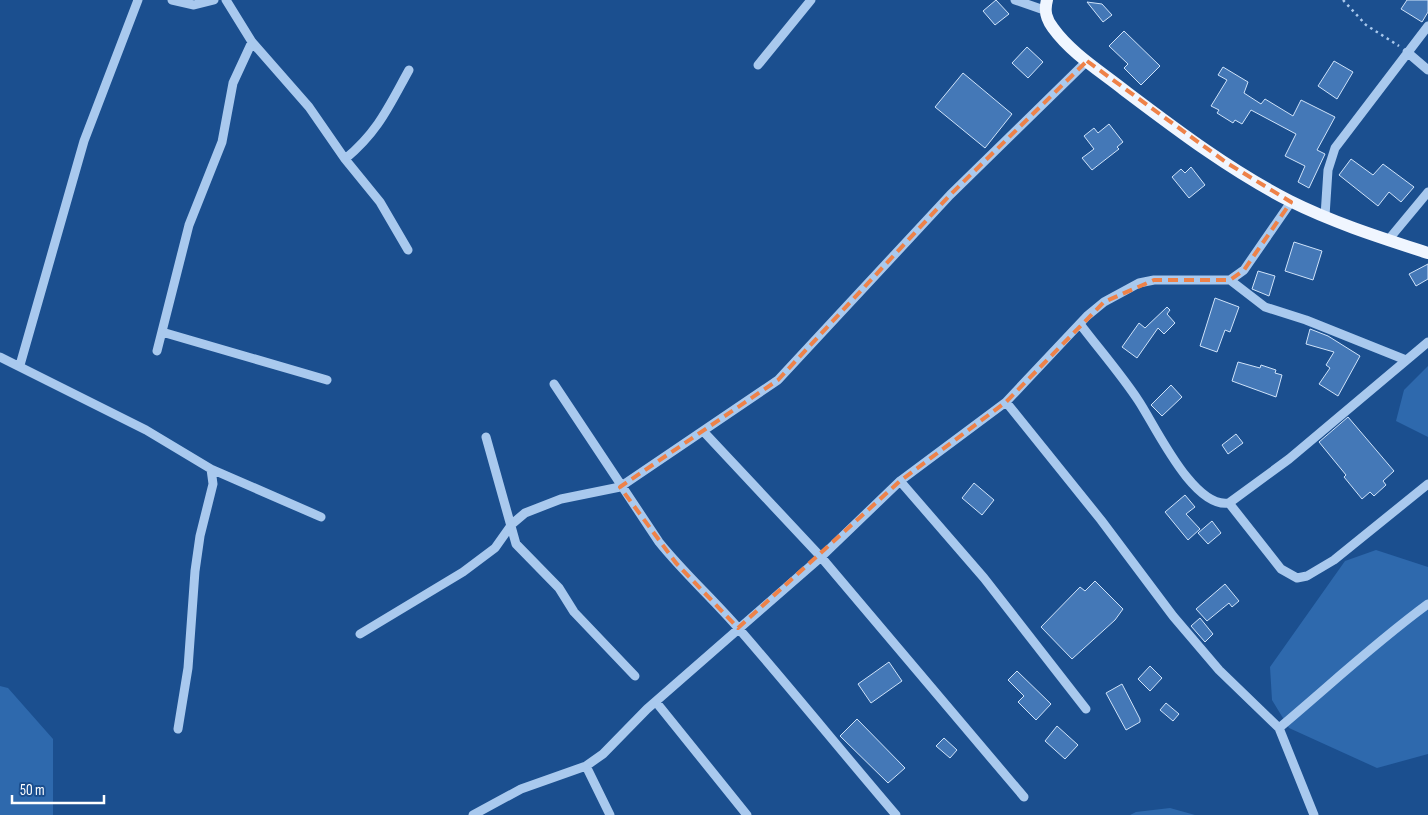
<svg xmlns="http://www.w3.org/2000/svg" width="1428" height="815" font-family="'Sofia Sans Condensed',sans-serif">
<style>
.green{fill:#2e69ad}
.building{fill:#4478b7;stroke:#cfe3fa}
.lines{fill:none;stroke-linecap:round;stroke-linejoin:round}
.path{stroke:#a9c9ee;stroke-width:2.5;stroke-dasharray:2.5 4;stroke-linecap:butt}
.minor{stroke:#a9c9ee;stroke-width:9}
.major{stroke:#f0f6ff;stroke-width:12}
.marked{fill:none;stroke:#ee8249;stroke-width:4;stroke-dasharray:10 6;stroke-linejoin:round}
</style>
<rect width="100%" height="100%" fill="#1b4f8f"/>
<!-- green -->
<path class="green" d="M1428,366V437L1396,421L1404,390Z
M1376,550L1428,567V754L1377,768L1289,728L1272,700L1270,667L1345,561Z
M0,686L8,688L53,739V815H0Z
M1170,808L1195,815H1130L1136,812Z"/>
<!-- building -->
<path class="building" d="M996,0L1009,14L995,25L983,11Z
M1407,0H1428V12L1422,22L1401,9Z
M1087,2L1102,4L1112,15L1103,22Z
M1124,31L1160,66L1141,85L1124,68L1128,64L1109,46Z
M1027,47L1043,62L1028,78L1012,63Z
M1334,61L1353,72L1337,99L1318,86Z
M1223,67L1248,82L1244,93L1261,104L1265,99L1293,116L1301,100L1335,117L1317,150L1325,154L1309,188L1298,182L1305,166L1285,156L1296,134L1251,110L1242,124L1235,120L1233,123L1217,113L1219,110L1211,106L1227,80L1218,75Z
M963,73L1012,114L985,148L935,107Z
M1109,124L1123,142L1117,147L1119,149L1092,170L1082,158L1094,149L1084,136L1094,128L1098,133Z
M1351,159L1373,175L1383,164L1414,187L1401,202L1389,192L1378,206L1339,175Z
M1191,167L1205,185L1189,198L1172,177L1181,169L1185,173Z
M1294,242L1322,251L1313,280L1285,271Z
M1428,264V279L1416,286L1409,274Z
M1258,271L1275,276L1269,296L1252,289Z
M1215,298L1239,307L1230,332L1225,330L1217,352L1200,346Z
M1167,307L1170,310L1167,314L1175,323L1164,334L1158,328L1137,358L1122,347L1139,323L1145,328Z
M1310,329L1328,336L1360,356L1338,396L1319,384L1330,368L1326,365L1334,352L1306,344Z
M1238,362L1260,368L1261,365L1276,370L1275,373L1282,375L1276,397L1232,381Z
M1171,385L1182,397L1162,416L1151,405Z
M1348,417L1394,471L1383,481L1386,485L1374,496L1370,492L1362,499L1344,477L1346,475L1319,442Z
M1236,434L1243,443L1228,454L1222,445Z
M974,483L994,500L982,515L962,498Z
M1185,495L1195,507L1186,514L1200,529L1188,540L1165,512Z
M1212,521L1221,533L1208,544L1198,533Z
M1095,581L1123,609L1115,620L1072,659L1041,627L1080,587L1085,591Z
M1225,584L1239,601L1232,607L1229,603L1207,621L1196,609Z
M1200,618L1213,634L1205,642L1191,626Z
M889,662L902,681L871,703L858,684Z
M1150,666L1162,678L1150,691L1138,679Z
M1017,671L1051,704L1036,720L1018,702L1024,696L1008,680Z
M1122,684L1140,719V722L1126,730L1106,693Z
M1166,703L1179,714L1173,721L1160,710Z
M857,719L905,768L888,783L840,736Z
M1057,726L1078,745L1065,759L1045,741Z
M944,738L957,750L950,758L936,746Z"/>
<g class="lines">
<!-- path -->
<path class="path" d="M1343,0L1366,25L1399,46"/>
<!-- minor -->
<path class="minor" d="M172,0L194,5L214,0
M226,0L252,42L309,107L345,159L380,202L408,250
M1015,0L1044,10
M1407,52L1428,70
M758,65L811,0
M345,159C378,132 389,106 409,70
M1325,216L1328,170L1335,148L1428,26
M1389,239L1428,192
M1230,280L1265,307L1306,320L1406,360
M1080,324C1099,349 1120,373 1138,400C1155,425 1193,509 1229,503L1289,459L1428,342
M162,332L327,380
M157,351L189,225L222,142L233,83L252,42
M0,357L146,430L211,469L321,517
M20,365L84,141L138,0
M554,384L659,542C683,572 713,599 739,629C792,690 843,753 896,815
M1006,402L1101,520L1173,616L1219,670L1279,728L1314,815
M703,431L821,557L1024,797
M486,437L516,544L559,588L574,612L635,676
M900,481L984,578L1086,709
M1229,503L1281,569L1297,578L1307,576L1334,560L1428,484
M360,634L463,572L495,548L512,524L525,513L561,499L620,487L778,380L950,195L1087,61
M656,702L747,815
M1279,728C1329,686 1376,642 1428,604
M178,729L188,668L195,571L200,536L213,484L211,469
M586,766L610,815
M473,815L521,789L586,766L603,754L647,709L821,557L900,481L1006,402L1087,316L1104,302L1139,283L1154,280H1230L1244,270L1291,202"/>
<!-- major -->
<path class="major" d="M1047,0C1044,11 1046,19 1053,28C1071,53 1100,71 1124,90C1177,130 1231,171 1290,201C1334,223 1382,238 1428,253"/>
</g>
<!-- marked area -->
<path class="marked" d="M1087,61L1227,163L1291,202L1244,270L1230,280H1154L1104,302L1006,402L900,481L738,628L676,563L620,487L778,380L950,195Z"/>
<!-- scale -->
<path d="M12 795v8h92v-8" fill="none" stroke="#ffffff" stroke-width="2.5"/>
<text x="20" y="795" font-size="15" fill="#ffffff" stroke="#1b4f8f" stroke-width="4" paint-order="stroke">50 m</text>
</svg>
